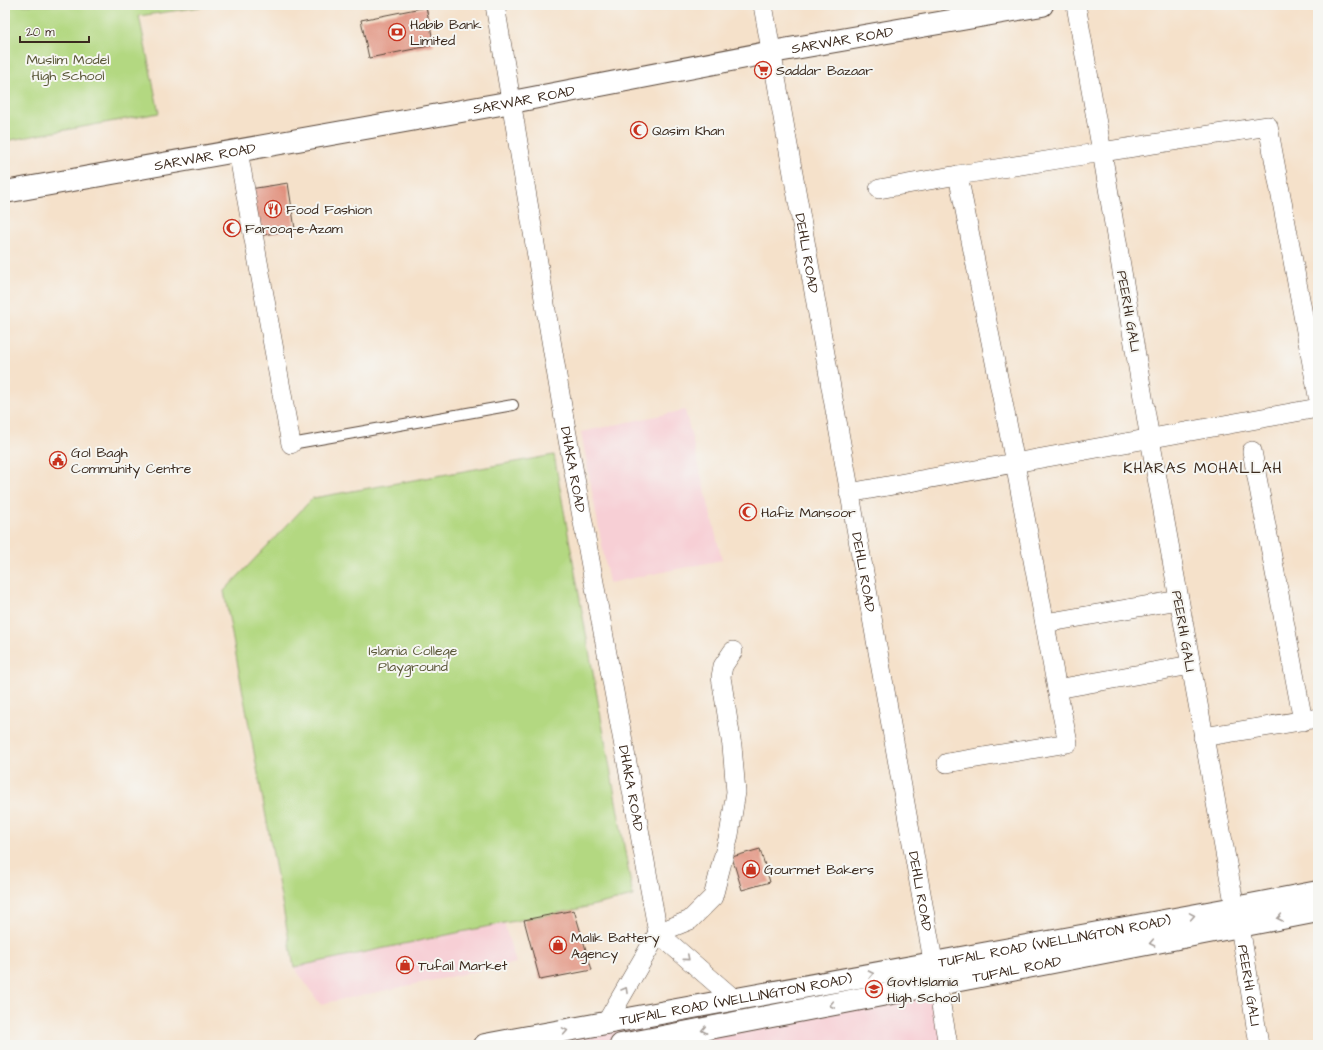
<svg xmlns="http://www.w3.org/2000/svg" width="1323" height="1050" font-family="'Architects Daughter',sans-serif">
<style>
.built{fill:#f7cfd5}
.green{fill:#b3d881;stroke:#778150}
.building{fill:#e1927f}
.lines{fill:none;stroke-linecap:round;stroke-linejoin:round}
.lane-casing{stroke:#574538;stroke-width:12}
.street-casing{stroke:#574538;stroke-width:20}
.secondary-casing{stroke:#574538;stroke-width:24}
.lane{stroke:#fff;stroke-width:10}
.street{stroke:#fff;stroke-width:19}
.secondary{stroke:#fff;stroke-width:22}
.oneway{stroke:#a79f9a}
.labels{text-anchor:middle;stroke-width:4;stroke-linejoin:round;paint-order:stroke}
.poi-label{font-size:14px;fill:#3b2a1e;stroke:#f6f6f2;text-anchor:start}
.street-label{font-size:14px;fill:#3b2a1e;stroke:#f6f6f2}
.park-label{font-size:14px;fill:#595637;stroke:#f6f6f2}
.neighbourhood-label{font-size:15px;letter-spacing:1px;fill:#3b2a1e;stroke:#f6f6f2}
</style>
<rect width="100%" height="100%" fill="#f6f6f2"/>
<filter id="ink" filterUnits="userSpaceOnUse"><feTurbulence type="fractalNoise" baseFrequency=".025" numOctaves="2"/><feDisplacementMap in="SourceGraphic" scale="8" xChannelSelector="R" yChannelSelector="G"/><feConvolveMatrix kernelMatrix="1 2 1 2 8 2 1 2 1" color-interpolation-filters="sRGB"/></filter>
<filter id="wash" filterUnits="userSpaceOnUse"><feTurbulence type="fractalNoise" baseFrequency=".012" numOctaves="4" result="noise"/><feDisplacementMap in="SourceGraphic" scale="16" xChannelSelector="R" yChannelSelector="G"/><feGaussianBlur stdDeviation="0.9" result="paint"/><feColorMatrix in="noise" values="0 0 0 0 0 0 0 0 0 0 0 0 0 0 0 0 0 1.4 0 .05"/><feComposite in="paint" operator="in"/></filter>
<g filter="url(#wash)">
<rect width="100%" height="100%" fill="#f5e1ca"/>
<!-- built -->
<path class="built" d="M685,410L722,560L609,583L581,432Z
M504,923L516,963L320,1004L294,967Z
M937,969L950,1045H493Z"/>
<!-- green -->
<path class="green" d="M5,5H214L139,16L159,113L5,141Z
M554,455L633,896L574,910L504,923L294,967L224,591L313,498Z"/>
<g id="blocks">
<!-- building -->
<path class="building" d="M426,7L434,45L369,58L361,20Z
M288,183L295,229L258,236L250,189Z
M760,849L770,882L742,890L732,857Z
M574,910L592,970L540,980L524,920Z"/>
</g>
</g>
<g filter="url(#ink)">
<use href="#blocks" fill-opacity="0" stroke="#574538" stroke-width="1"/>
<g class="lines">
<!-- lane casing -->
<g class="lane-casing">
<path id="lane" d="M291,444L513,405"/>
</g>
<!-- street casing -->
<g class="street-casing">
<g id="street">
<path id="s1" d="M495,5L564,418L658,933L735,1000"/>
<path id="s2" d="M763,5L948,1045"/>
<path d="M1076,5L1102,152L958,175L1015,463L1057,689L1191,665"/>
<path d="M238,151L291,444"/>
<path d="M879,189L958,175"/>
<path d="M1252,451L1303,721"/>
<path d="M849,493L1318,408"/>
<path d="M1045,623L1179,600"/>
<path d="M1203,737L1318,718"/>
<path d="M947,763L1068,743L1057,689"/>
<path d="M1235,908L1150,439L1102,152L1268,126L1318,396"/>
<path id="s3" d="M1240,926L1259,1045"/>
<path d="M658,933L690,920L713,897L729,835L736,792L732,746L721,677L723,666L733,651"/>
<path d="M606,1023L658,933"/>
</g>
</g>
<!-- secondary casing -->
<g class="secondary-casing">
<g id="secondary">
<path id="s4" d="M5,192L512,102L772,52L1042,5"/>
<path id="s5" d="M485,1045L1235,908L1318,892"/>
<path id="s6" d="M621,1045L1318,911"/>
</g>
</g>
<!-- lane -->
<use href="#lane" class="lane"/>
<!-- street -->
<use href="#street" class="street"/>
<!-- secondary -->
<use href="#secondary" class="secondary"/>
</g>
<!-- one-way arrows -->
<defs><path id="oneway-chevron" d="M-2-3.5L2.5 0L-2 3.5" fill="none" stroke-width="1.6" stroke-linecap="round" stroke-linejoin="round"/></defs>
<g class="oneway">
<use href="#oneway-chevron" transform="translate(1192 916) rotate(-10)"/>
<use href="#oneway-chevron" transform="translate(1280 918) rotate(169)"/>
<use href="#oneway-chevron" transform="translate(1152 943) rotate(169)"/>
<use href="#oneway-chevron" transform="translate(687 958) rotate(41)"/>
<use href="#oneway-chevron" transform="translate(871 974) rotate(-11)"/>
<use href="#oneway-chevron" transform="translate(625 990) rotate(-60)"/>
<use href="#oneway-chevron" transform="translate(832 1005) rotate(169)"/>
<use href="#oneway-chevron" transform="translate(704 1030) rotate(169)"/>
<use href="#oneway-chevron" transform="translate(565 1031) rotate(-10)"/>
</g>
</g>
<!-- icons -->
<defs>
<g id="bank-ring" transform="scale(0.9)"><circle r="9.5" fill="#f6f6f2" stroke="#c8321e" stroke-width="1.5"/><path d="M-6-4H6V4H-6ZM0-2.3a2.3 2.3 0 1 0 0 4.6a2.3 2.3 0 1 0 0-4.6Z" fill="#c8321e"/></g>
<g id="supermarket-ring" transform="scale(0.9)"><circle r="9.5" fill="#f6f6f2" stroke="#c8321e" stroke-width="1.5"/><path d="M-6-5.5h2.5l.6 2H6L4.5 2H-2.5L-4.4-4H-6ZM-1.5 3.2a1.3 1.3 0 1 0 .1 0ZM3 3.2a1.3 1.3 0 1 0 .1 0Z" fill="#c8321e"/></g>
<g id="mosque-ring" transform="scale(0.9)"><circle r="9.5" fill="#f6f6f2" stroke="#c8321e" stroke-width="1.5"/><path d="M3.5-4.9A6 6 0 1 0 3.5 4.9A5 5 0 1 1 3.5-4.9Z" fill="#c8321e"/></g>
<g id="restaurant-ring" transform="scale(0.9)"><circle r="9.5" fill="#f6f6f2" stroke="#c8321e" stroke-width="1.5"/><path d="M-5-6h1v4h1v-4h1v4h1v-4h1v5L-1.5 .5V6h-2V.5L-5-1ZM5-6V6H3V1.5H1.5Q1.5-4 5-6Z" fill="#c8321e"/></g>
<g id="civic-ring" transform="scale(0.9)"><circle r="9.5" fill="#f6f6f2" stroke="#c8321e" stroke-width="1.5"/><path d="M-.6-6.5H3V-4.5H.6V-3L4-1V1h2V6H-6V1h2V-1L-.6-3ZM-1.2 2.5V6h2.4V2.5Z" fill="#c8321e"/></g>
<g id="shop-ring" transform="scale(0.9)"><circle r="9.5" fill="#f6f6f2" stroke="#c8321e" stroke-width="1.5"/><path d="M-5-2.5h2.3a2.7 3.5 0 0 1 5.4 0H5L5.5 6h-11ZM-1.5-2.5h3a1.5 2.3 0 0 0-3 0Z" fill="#c8321e"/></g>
<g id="school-ring" transform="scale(0.9)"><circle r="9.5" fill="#f6f6f2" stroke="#c8321e" stroke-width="1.5"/><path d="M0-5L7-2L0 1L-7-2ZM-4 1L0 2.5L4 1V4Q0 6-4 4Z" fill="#c8321e"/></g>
</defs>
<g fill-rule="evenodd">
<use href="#bank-ring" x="397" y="32"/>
<use href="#supermarket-ring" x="763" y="70"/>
<use href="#mosque-ring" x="639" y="130"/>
<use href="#restaurant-ring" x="273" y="209"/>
<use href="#mosque-ring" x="232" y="228"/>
<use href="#civic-ring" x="58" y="460"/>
<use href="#mosque-ring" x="748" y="512"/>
<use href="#shop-ring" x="751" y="869"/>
<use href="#shop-ring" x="558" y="945"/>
<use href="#shop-ring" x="405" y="965"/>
<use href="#school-ring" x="874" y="989"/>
</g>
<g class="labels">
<!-- poi labels -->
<g class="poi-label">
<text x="410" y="29">Habib Bank<tspan x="410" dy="16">Limited</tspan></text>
<text x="776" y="75">Saddar Bazaar</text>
<text x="652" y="135">Qasim Khan</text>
<text x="286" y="214">Food Fashion</text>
<text x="245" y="233">Farooq-e-Azam</text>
<text x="71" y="457">Gol Bagh<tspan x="71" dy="16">Community Centre</tspan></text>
<text x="761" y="517">Hafiz Mansoor</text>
<text x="764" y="874">Gourmet Bakers</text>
<text x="571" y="942">Malik Battery<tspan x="571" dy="16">Agency</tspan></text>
<text x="418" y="970">Tufail Market</text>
<text x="887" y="986">Govt.Islamia<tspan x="887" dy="16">High School</tspan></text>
</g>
<!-- street labels -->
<g class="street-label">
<text dy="5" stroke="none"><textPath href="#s4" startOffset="851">SARWAR ROAD</textPath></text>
<text dy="5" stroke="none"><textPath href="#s4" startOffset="527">SARWAR ROAD</textPath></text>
<text dy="5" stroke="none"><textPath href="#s4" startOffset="203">SARWAR ROAD</textPath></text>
<text dy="5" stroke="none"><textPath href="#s2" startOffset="252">DEHLI ROAD</textPath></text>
<text transform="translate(1129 311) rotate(80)" y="5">PEERHI GALI</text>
<text dy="5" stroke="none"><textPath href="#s1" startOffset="471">DHAKA ROAD</textPath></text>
<text dy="5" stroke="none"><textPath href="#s2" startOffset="576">DEHLI ROAD</textPath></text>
<text transform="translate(1184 631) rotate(80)" y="5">PEERHI GALI</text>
<text dy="5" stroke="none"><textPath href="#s1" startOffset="795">DHAKA ROAD</textPath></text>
<text dy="5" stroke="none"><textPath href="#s2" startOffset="900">DEHLI ROAD</textPath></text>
<text dy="5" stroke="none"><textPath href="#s5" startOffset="579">TUFAIL ROAD (WELLINGTON ROAD)</textPath></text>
<text dy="5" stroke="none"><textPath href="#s6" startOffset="403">TUFAIL ROAD</textPath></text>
<text dy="5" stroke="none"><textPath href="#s3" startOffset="60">PEERHI GALI</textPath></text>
<text dy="5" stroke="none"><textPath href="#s5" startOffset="255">TUFAIL ROAD (WELLINGTON ROAD)</textPath></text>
</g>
<!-- park labels -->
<g class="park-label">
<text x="68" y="64">Muslim Model<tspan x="68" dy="16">High School</tspan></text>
<text x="413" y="655">Islamia College<tspan x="413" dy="16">Playground</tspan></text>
</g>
<!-- neighbourhood labels -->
<g class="neighbourhood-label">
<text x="1203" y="473">KHARAS MOHALLAH</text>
</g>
</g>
<!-- margin -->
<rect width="1323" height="1050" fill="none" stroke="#f6f6f2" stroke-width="20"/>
<!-- scale -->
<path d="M20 36v6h69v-6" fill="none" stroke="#3b2a1e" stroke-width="2"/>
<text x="26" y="36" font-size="12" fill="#3b2a1e" stroke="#f6f6f2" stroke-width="3" paint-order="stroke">20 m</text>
</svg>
